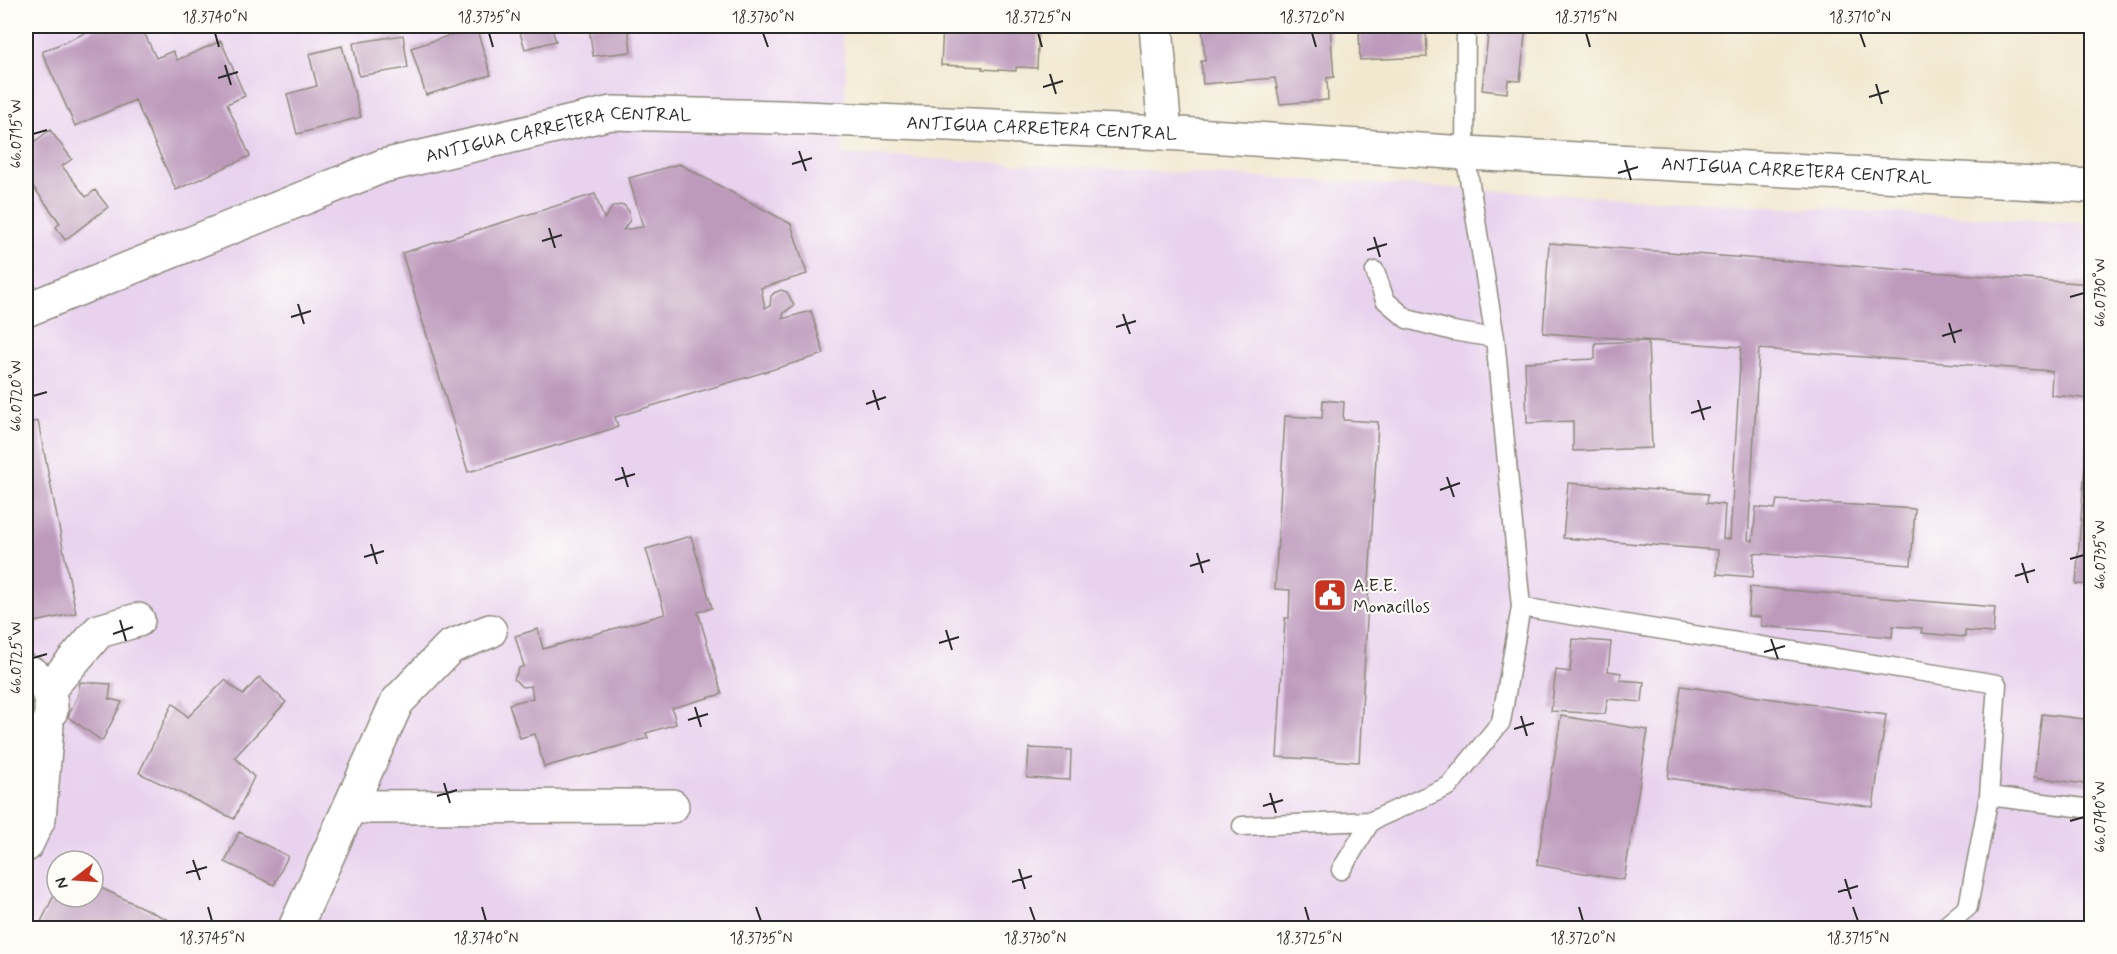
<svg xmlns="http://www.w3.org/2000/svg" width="2117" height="954" font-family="Mynerve,sans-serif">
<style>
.built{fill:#e8d2ee;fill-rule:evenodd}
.building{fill:#bd9abc}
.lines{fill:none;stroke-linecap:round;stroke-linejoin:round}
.service-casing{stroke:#8e8a7d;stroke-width:21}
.minor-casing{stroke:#8e8a7d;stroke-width:36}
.tertiary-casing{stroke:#8e8a7d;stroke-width:36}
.service{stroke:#fff;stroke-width:18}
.minor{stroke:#fff;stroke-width:33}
.tertiary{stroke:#fff;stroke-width:33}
.ticks{fill:none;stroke:#2b2b2b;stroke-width:2}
.labels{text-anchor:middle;stroke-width:4.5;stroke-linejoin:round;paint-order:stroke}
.street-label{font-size:18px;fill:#2b2b2b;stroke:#fdfcf7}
.poi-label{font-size:18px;fill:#2b2b2b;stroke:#fdfcf7;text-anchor:start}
.neatline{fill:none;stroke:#2b2b2b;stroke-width:2}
.ticks-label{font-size:15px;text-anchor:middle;fill:#2b2b2b}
</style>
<rect width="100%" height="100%" fill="#fdfcf7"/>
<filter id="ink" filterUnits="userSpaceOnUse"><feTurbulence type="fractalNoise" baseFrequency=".0167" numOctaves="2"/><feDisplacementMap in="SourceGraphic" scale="12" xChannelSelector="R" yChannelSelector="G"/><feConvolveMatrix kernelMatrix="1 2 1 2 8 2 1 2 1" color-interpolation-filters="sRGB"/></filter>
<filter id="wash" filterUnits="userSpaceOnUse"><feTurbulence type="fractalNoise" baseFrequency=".008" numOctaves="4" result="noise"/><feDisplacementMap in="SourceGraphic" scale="24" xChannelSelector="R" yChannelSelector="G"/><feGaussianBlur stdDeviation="1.35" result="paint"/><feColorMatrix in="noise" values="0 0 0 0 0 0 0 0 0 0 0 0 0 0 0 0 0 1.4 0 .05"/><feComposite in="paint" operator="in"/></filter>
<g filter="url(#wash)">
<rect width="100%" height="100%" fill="#f1e8cf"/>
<!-- built -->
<path class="built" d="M26,26H841L846,71L843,154L2091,224V928H26ZM57,861H93V897H57Z"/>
<g id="blocks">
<!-- building -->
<path class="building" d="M101,26H141L156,58L173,51L177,60L221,41L245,96L227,104L250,156L176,190L135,100L75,126L42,52Z
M518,26H551L556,41L525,49Z
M589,26H628L631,52L593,56Z
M943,26H1039L1037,68L1016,67V71L982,69L983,67L941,65Z
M1202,26H1330L1334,77L1327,78L1328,100L1280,104L1275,78L1203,84L1201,61H1205Z
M1359,26H1426L1427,57L1360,60Z
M1489,26H1526L1520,81L1508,80L1507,93L1482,90Z
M476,27L491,75L426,95L411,48Z
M403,35L408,68L359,76L353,43Z
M342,46L361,117L297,134L287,94L317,86L309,54Z
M50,130L72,159L62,166L86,197L95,190L108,207L65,240L56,227L60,223L26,177V148Z
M679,164L791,224L807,274L761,288L765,308L770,306L771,296L774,293L781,290L787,292L794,305L784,313L782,319L811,311L824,354L615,417L618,427L468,472L402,253L595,194L604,219L613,206L624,205L629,211L630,220L623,230L643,227L629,178Z
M1549,243L2092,284V399L2051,395L2052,371L1759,349L1748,540L1753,541L1756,507L1775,509L1777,500L1915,509L1911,565L1754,553L1753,577L1717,574L1718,550L1563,538L1568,483L1708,494L1707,503L1725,505L1723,539H1730L1741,347L1543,333Z
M1648,341L1652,448L1573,451V421L1527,423L1525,362L1595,359V343Z
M1323,400L1344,402L1343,420L1378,422L1359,762L1277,757L1285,618H1289L1290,590L1275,589L1285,416L1322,418Z
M2090,400H2092V585L2076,584Z
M38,421L76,613L26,624V424Z
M691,536L712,608L698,612L722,694L672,708L676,724L646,733L648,738L544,767L535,734L520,738L509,704L533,698L531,686L522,687L514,679L519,668L524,666L515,636L538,629L543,649L665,614L646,549Z
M1750,587L1995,607L1993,633L1965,631V637L1921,633L1922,628L1893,626L1892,637L1761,626V617L1748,616Z
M1573,639L1611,642L1608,671L1621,673L1620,680L1644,682L1642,702L1608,699L1605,714L1551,711L1556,670L1570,672Z
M259,677L286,702L235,757L254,777L234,819L139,773L173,703L188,717L225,680L243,695Z
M80,682L111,684L109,699L122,702L102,741L68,717L78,695Z
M1681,686L1886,715L1873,807L1668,778Z
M2042,714L2092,720V785L2034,777Z
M1561,716L1648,730L1624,880L1537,865Z
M1029,748L1071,750L1070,780L1027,778Z
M239,832L288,856L274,885L225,862Z
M93,884L185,928H38L57,889V897H93Z"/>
</g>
</g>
<g filter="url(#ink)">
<use href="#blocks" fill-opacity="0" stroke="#8e8a7d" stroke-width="1.5"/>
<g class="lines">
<!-- service casing -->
<g class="service-casing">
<path id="service" d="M1375,271L1385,300L1407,319L1453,331L1495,338
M1521,607L1997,684L1989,796L1968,907L1943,928
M1989,796L2092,809
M1242,826L1371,821L1449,786L1501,722L1521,607L1495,338L1465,153L1466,26
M1341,870L1371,821"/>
</g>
<!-- minor casing -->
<g class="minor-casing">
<path id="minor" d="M1156,26L1165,133
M26,671C43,677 52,693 51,711
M48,690L99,631L138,620
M351,807L672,806
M26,845L39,818L47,726
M295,928L397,702L450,647L490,631"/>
</g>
<!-- tertiary casing -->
<g class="tertiary-casing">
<g id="tertiary">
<path id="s1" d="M26,310L383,166L611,113L781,117L1165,133L1465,153L2092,186"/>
</g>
</g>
<!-- service -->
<use href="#service" class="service"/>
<!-- minor -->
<use href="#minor" class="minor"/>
<!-- tertiary -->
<use href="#tertiary" class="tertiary"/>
</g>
</g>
<!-- ticks -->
<path class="ticks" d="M215,33L219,47M489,33L493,47M763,33L768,47M1038,33L1042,47M1312,33L1316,47M1586,33L1590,47M1860,33L1865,47M225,65L231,85M1050,74L1056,94M218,78L238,72M1876,84L1882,104M1043,87L1063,81M1869,97L1889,91M33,134L47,130M799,151L806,171M1625,160L1631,180M792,164L812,158M1618,173L1638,167M549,228L555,248M1374,237L1380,257M542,241L562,235M1367,250L1387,244M2070,297L2084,293M298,304L304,324M1123,314L1130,334M291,317L311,311M1949,323L1955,343M1116,327L1136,321M1942,336L1962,330M873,390L879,410M33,396L47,392M1698,400L1704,420M866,404L886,397M1691,413L1711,407M622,467L628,487M1447,477L1454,497M615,480L635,474M1440,490L1460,483M371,544L377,564M1197,553L1203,573M364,557L384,551M2070,559L2084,555M2022,563L2028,583M1190,566L1210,560M2015,576L2035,570M120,620L126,641M946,630L952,650M113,634L133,627M1771,639L1778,659M939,643L959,637M1764,652L1785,646M33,658L47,654M695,707L701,727M1521,716L1527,736M688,720L708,714M1514,729L1534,723M444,783L450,803M1270,793L1276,813M437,796L457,790M1263,806L1283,800M2070,821L2084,817M193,860L200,880M1019,869L1025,889M186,873L207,867M1845,879L1851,899M1012,882L1032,876M1838,892L1858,886M208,907L212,921M482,907L486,921M756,907L761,921M1030,907L1035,921M1305,907L1309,921M1579,907L1583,921M1853,907L1858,921"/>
<!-- icons -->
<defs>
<g id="civic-square" transform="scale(1.725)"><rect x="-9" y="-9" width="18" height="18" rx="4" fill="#c8321e" stroke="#fdfcf7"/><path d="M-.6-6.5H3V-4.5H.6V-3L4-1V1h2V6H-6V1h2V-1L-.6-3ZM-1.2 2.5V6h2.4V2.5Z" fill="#fff"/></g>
</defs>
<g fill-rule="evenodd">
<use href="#civic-square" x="1330" y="595"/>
</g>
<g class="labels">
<!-- street labels -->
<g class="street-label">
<text dy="6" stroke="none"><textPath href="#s1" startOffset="1050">ANTIGUA CARRETERA CENTRAL</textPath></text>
<text dy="6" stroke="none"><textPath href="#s1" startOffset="564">ANTIGUA CARRETERA CENTRAL</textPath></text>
<text dy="6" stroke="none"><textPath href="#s1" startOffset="1806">ANTIGUA CARRETERA CENTRAL</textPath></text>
</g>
<!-- poi labels -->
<g class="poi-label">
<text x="1353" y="591">A.E.E.<tspan x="1353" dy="21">Monacillos</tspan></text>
</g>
</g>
<!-- margin -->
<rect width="2117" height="954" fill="none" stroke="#fdfcf7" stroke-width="66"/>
<!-- north arrow -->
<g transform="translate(75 879) rotate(253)"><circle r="28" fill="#fdfcf7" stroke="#a9a8a5" stroke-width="1.5"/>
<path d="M0-4.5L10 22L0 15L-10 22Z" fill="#c8321e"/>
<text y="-9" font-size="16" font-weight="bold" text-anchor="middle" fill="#2b2b2b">N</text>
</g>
<rect x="33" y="33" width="2051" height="888" class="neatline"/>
<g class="ticks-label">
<text x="215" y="22">18.3740°N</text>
<text x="489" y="22">18.3735°N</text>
<text x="763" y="22">18.3730°N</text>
<text x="1038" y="22">18.3725°N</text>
<text x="1312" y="22">18.3720°N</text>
<text x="1586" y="22">18.3715°N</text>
<text x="1860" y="22">18.3710°N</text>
<text transform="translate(16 134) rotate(-90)" y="5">66.0715°W</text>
<text transform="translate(2100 293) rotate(-90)" y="5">66.0730°W</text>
<text transform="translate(16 396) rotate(-90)" y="5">66.0720°W</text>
<text transform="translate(2100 555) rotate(-90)" y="5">66.0735°W</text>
<text transform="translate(16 658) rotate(-90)" y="5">66.0725°W</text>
<text transform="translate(2100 817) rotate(-90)" y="5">66.0740°W</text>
<text x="212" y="943">18.3745°N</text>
<text x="486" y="943">18.3740°N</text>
<text x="761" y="943">18.3735°N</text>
<text x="1035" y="943">18.3730°N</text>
<text x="1309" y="943">18.3725°N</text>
<text x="1583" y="943">18.3720°N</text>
<text x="1858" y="943">18.3715°N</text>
</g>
</svg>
